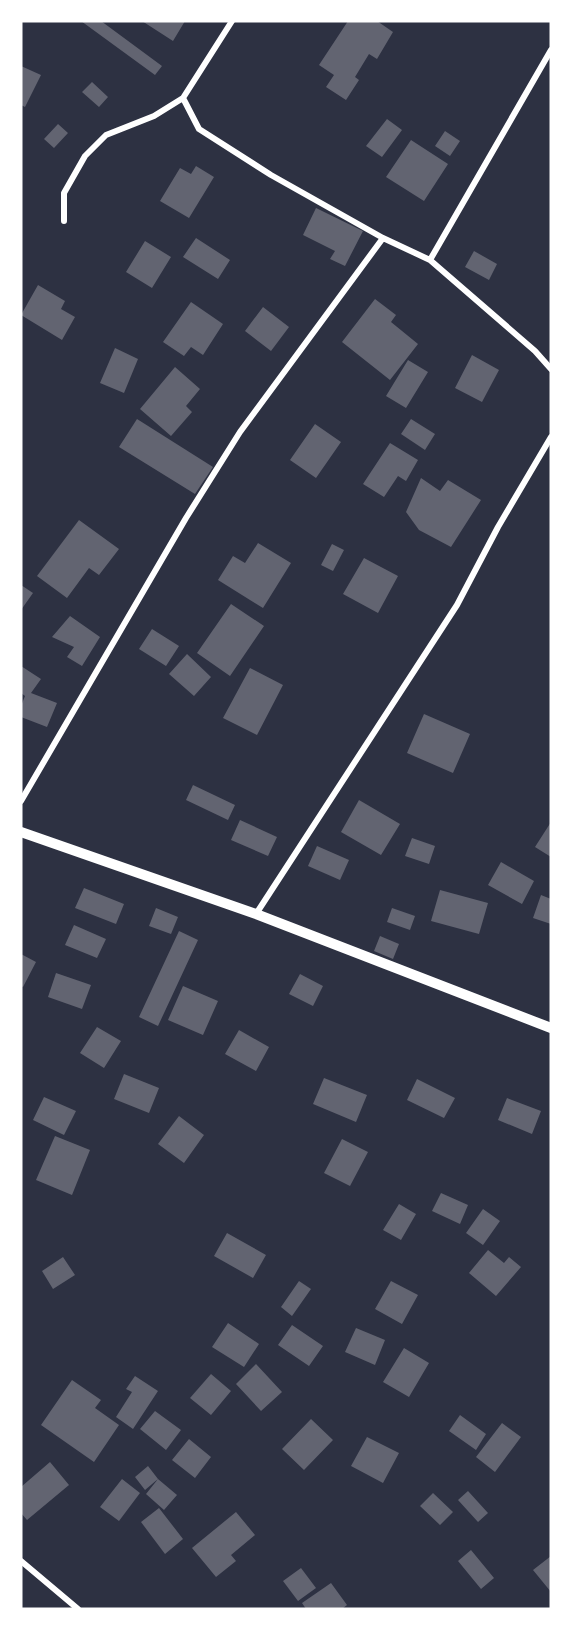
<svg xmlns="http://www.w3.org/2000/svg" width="572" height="1630" font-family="Karla,sans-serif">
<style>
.building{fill:#626471}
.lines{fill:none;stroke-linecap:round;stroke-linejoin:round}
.minor{stroke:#fff;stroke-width:6}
.tertiary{stroke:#fff;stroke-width:10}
</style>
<rect width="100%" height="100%" fill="#2d3142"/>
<!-- building -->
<path class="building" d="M81,21H101L162,66L155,75Z
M142,21H185L173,41Z
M348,21H377L393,32L377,59L369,54L355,77L359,80L346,100L326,87L334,75L319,65Z
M21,66L41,75L25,107L21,105Z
M92,82L108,97L99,107L82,92Z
M387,119L402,130L382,157L366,146Z
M58,124L68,133L54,148L44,139Z
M445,131L460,141L450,156L435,146Z
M411,140L448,164L424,201L386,177Z
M196,166L214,177L189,218L160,201L180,168L191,174Z
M316,208L363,231L345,266L330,259L335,251L303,235Z
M196,238L230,260L218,279L183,257Z
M145,241L171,257L152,288L126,272Z
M474,251L497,264L489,280L465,267Z
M38,285L65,301L61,309L75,317L62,340L21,315Z
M375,299L396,315L391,322L418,344L390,380L342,342Z
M191,302L223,324L203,355L191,347L184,356L163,342Z
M263,307L289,327L271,351L245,331Z
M115,348L138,359L124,393L100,383Z
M472,355L499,370L482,402L455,388Z
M408,360L428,372L406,408L386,396Z
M175,367L200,389L186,406L192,412L171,436L140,409Z
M137,419L213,467L195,494L119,447Z
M411,419L435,434L425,450L401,434Z
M315,424L341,442L316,478L290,460Z
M390,443L418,460L406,481L398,476L384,497L363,484Z
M421,478L440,491L448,480L481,500L451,547L419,530L406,512Z
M79,520L119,549L99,575L89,568L67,598L37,576Z
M258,543L291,563L263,608L218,580L233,556L245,563Z
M332,544L344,550L333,571L321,565Z
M364,558L398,576L378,613L343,594Z
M21,585L33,593L21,610Z
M231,604L264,626L230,676L197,653Z
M70,616L100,637L82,666L67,657L74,647L52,637Z
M152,629L179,646L166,666L139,649Z
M187,654L211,677L194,696L169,674Z
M21,666L41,679L31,693L57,703L47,727L21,717V706L25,696L21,693Z
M250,668L283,685L257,735L223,718Z
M424,714L470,734L453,773L407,753Z
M193,785L235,805L228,820L186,800Z
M359,800L400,824L381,855L341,832Z
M240,820L277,837L268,856L231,840Z
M551,822V857L535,847Z
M412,838L435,846L429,864L405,856Z
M317,846L349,860L340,880L308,866Z
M501,862L534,881L522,904L488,885Z
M84,888L124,904L116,924L75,908Z
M440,890L488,903L479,934L431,921Z
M541,895L551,899V924L533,918Z
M156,908L178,917L171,934L149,926Z
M392,908L415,916L410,930L387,922Z
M74,925L106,939L97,958L65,945Z
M179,931L198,940L158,1026L139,1017Z
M380,936L399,944L393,959L374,951Z
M21,954L36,962L23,987L21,986Z
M56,973L91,985L82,1009L48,997Z
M300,974L323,986L313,1006L289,994Z
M183,986L218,1001L203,1035L168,1020Z
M97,1027L121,1041L104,1068L80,1053Z
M239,1030L269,1047L256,1071L225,1054Z
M124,1074L159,1088L149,1113L114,1099Z
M324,1078L367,1095L356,1122L313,1104Z
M417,1079L455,1098L444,1118L407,1100Z
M44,1097L76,1111L64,1135L33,1120Z
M507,1098L541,1111L532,1134L498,1120Z
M179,1116L204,1135L184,1163L158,1144Z
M55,1136L90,1150L72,1195L36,1180Z
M342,1139L368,1152L350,1186L324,1173Z
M441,1193L468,1205L460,1224L432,1211Z
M399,1204L416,1214L401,1240L383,1230Z
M483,1209L500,1221L483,1245L466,1233Z
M227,1233L266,1255L253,1278L214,1256Z
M488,1250L504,1263L509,1257L521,1267L496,1296L469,1273Z
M63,1257L75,1275L53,1289L42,1271Z
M299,1281L311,1289L292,1316L281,1307Z
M391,1281L418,1295L402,1324L375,1309Z
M228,1323L259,1344L244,1367L212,1347Z
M292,1325L323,1346L309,1366L278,1345Z
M356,1328L385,1340L375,1365L345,1352Z
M404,1348L429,1363L409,1397L383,1382Z
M256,1364L282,1392L261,1411L236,1384Z
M211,1374L231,1391L211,1415L190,1398Z
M135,1376L158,1391L133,1429L116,1417L132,1392L126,1389Z
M72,1380L101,1400L95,1408L119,1425L94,1462L41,1425Z
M155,1411L181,1430L166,1450L140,1429Z
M460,1415L486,1434L476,1450L449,1431Z
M311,1419L333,1440L304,1470L282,1449Z
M502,1423L521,1437L495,1472L476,1457Z
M367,1437L399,1453L383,1483L351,1466Z
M189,1439L211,1457L195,1478L172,1460Z
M50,1462L69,1485L27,1520L21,1513V1487Z
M148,1466L158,1479L177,1495L164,1510L146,1494L158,1479L145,1490L135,1477Z
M122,1479L140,1493L119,1521L100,1507Z
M468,1491L488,1513L478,1522L458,1500Z
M433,1493L453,1512L440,1525L420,1506Z
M159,1508L183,1539L165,1554L141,1522Z
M236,1512L255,1535L231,1555L236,1561L216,1577L192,1548Z
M471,1550L494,1578L481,1589L458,1561Z
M551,1556V1592L533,1570Z
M301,1568L316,1588L298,1601L283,1581Z
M331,1583L347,1605L342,1609H306L302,1603Z"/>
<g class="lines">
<!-- minor -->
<path class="minor" d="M232,21L183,98L199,129L271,175L383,238L430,260L535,351L551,369
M64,221V193L85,156L106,135L154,116L183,98
M430,260L551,50
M21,801L186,518L240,432L383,238
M256,914L457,605L498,527L551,437
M21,1561L78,1609"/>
<!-- tertiary -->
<path class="tertiary" d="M21,832L256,914L551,1028"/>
</g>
<!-- border -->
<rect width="572" height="1630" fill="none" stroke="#ffffff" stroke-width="45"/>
</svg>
